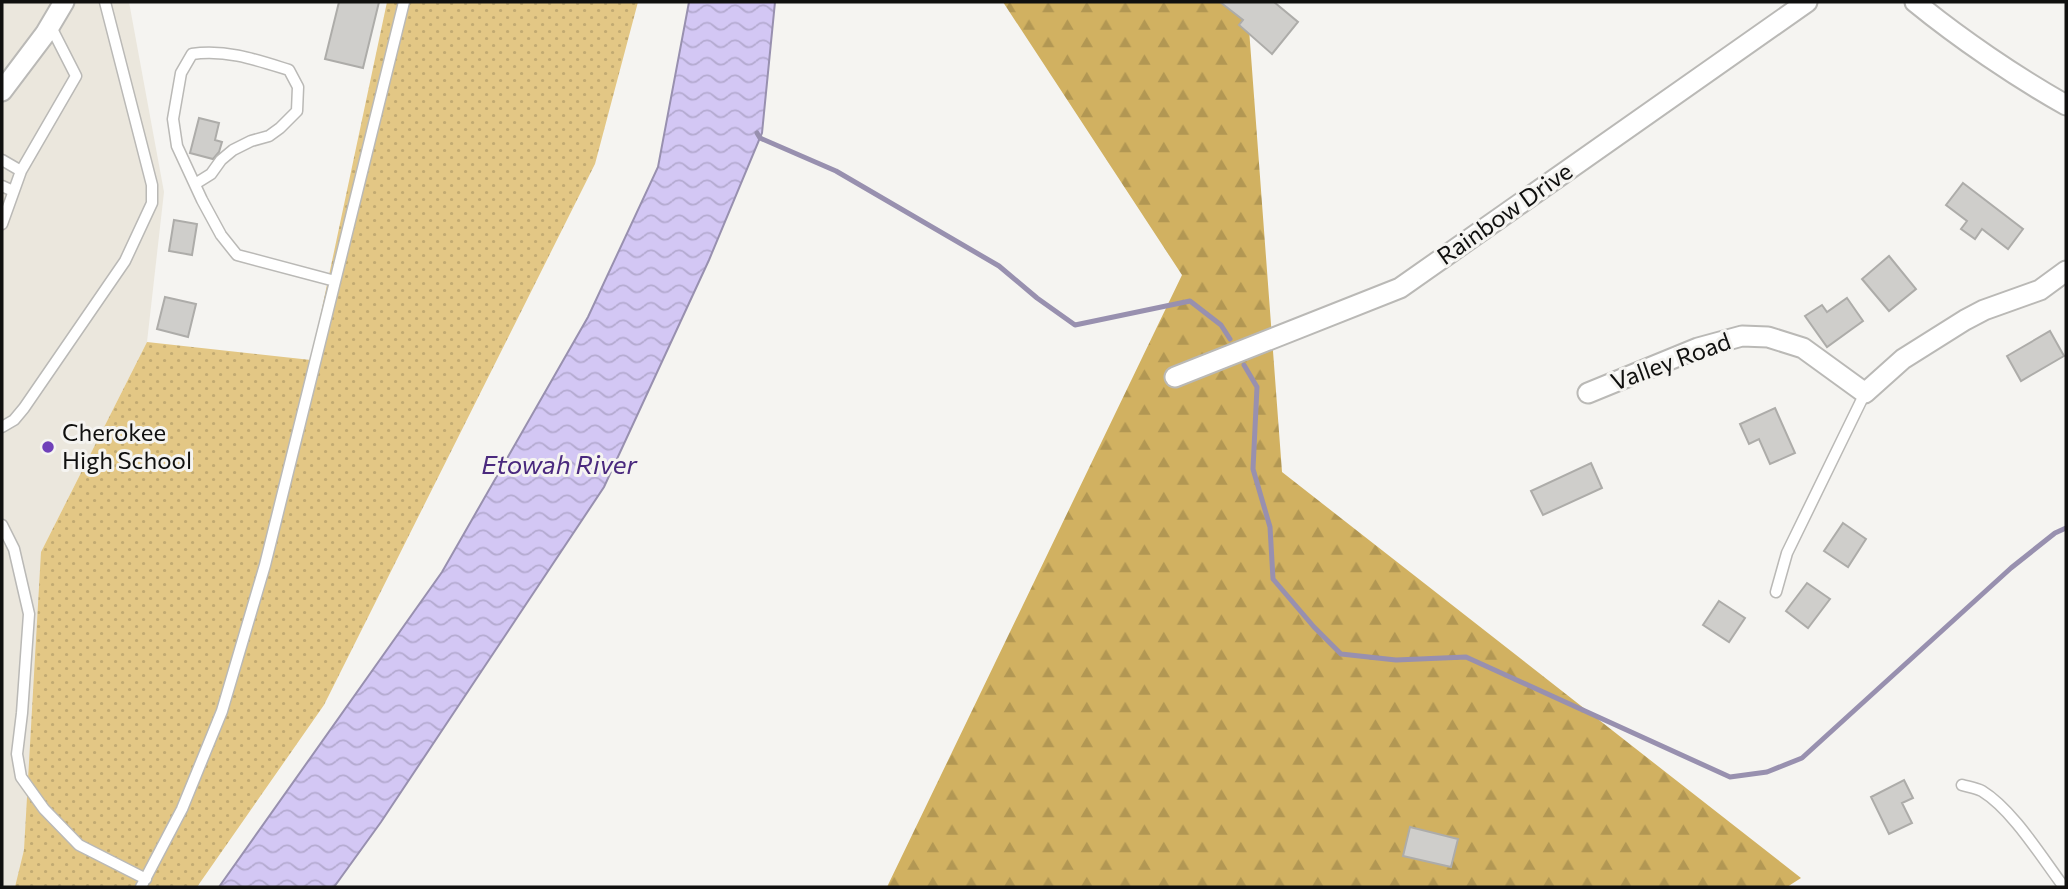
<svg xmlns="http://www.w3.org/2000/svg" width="2068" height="889" font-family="Commissioner,sans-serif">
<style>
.built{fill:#ebe7dd}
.forest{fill:url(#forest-firs)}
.park{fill:url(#park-dots)}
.water{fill:url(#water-waves);stroke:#9890af;stroke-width:2}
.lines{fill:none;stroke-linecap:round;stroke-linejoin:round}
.stream{stroke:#9890af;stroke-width:5}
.building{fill:#cfcecb;stroke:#adaca9;stroke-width:2}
.service-casing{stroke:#bab9b6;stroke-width:13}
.minor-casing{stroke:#bab9b6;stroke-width:23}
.service{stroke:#fff;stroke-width:10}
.minor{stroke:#fff;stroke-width:19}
.poi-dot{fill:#7041b9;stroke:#f5f4f1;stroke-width:2.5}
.labels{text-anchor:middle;stroke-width:6;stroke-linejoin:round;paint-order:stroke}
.street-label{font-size:24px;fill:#10100f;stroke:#f5f4f1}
.poi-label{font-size:24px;fill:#10100f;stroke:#f5f4f1;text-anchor:start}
.water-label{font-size:26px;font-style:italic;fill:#4a297e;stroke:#f5f4f1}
</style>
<defs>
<pattern id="forest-firs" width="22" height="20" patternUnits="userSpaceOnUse" patternTransform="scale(1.75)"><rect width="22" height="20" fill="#d1b161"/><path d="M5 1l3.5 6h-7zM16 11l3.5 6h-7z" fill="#b29753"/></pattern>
<pattern id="park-dots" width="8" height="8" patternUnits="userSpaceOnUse" patternTransform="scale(1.75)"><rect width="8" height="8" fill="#e3c785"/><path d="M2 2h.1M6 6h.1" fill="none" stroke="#c2aa72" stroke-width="1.8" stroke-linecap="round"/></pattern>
<pattern id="water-waves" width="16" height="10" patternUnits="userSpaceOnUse" patternTransform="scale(1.75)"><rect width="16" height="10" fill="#d3c7f4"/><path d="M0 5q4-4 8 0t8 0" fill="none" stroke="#b4aad0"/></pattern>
</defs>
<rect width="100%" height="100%" fill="#f5f4f1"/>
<!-- built -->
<path class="built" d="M2,2H129L164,192L147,342L41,552L47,887H2Z"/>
<!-- forest -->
<path class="forest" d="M1003,2H1247L1282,472L1801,878L1787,887H887L1182,275Z"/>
<!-- park -->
<path class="park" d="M387,2H638L595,164L324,705L197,887H15L24,850L41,552L147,342L311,360Z"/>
<!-- water -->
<path class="water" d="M689,2H775L762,133L709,260L604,487L381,822L334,887H219L442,572L588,317L658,167Z"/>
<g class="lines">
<!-- stream -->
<path class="stream" d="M757,133L760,138L836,171L999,266L1037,298L1075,325L1190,301L1221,325L1230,339
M1244,365L1257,387L1253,469L1270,527L1273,579L1314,627L1341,654L1396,660L1466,657L1730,777L1767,772L1802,758L2011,568L2055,533L2066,528"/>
</g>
<!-- building -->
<path class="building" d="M339,2H379L363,68L325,59Z
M1220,2H1274L1298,22L1272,54L1239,25L1243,20Z
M199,118L219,123L215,140L222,142L219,152L213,159L190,153Z
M1963,183L2023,229L2008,249L1982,229L1975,239L1961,229L1967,221L1946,205Z
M174,220L197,224L192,255L169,251Z
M1889,256L1916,289L1889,311L1862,279Z
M165,297L196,304L188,337L157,329Z
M1847,298L1863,321L1827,347L1805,316L1822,305L1827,312Z
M2050,331L2064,356L2021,381L2007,356Z
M1775,408L1795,453L1770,464L1759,439L1749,444L1740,424Z
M1591,463L1602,488L1543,515L1531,491Z
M1843,523L1866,539L1848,567L1824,551Z
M1807,583L1830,599L1808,628L1786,611Z
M1719,601L1745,618L1729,642L1703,625Z
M1904,780L1913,798L1902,803L1912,823L1889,834L1871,797Z
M1410,827L1458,839L1451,867L1403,856Z"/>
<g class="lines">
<!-- service casing -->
<g class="service-casing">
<path id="service" d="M2,160L21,171
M195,184L211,174L221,160L233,150L251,141L269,136L280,128L297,111L298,87L289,70C257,60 226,49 192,54L181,73L173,119L177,146L202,200L221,235L237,255L335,281
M2,186L13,191
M2,224L21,171L76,76L50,25
M2,427L14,420L24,408L125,261L152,203V185L105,2
M2,525L14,549L29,614L22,713L17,754L21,777L44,809L79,845L146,879
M1776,592L1787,553L1865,393
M1962,785C1969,787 1976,788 1982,791C2013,810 2042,858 2064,887
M141,887L182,809L222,711L265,565L404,2"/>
</g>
<!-- minor casing -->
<g class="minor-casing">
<path id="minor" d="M1915,2C1959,38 2016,77 2066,105
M2,91L45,34L64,2
M1175,377L1400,288L1807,2
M1588,393L1698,348L1742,336L1768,337L1803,348L1865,393L1903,359L1965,320L1984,310L2040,290L2066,271"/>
</g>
<!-- service -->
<use href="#service" class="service"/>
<!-- minor -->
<use href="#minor" class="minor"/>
</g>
<!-- markers -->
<circle class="poi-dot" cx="48" cy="447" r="7"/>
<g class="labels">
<!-- street labels -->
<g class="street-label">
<text transform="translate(1505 214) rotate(-35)" y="8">Rainbow Drive</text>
<text transform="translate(1671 362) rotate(-20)" y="8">Valley Road</text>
</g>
<!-- poi labels -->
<g class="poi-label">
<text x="62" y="441">Cherokee<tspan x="62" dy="28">High School</tspan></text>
</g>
<!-- water labels -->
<g class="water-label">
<text x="559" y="474">Etowah River</text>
</g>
</g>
<!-- border -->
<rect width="2068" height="889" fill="none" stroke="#10100f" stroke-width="7"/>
</svg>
